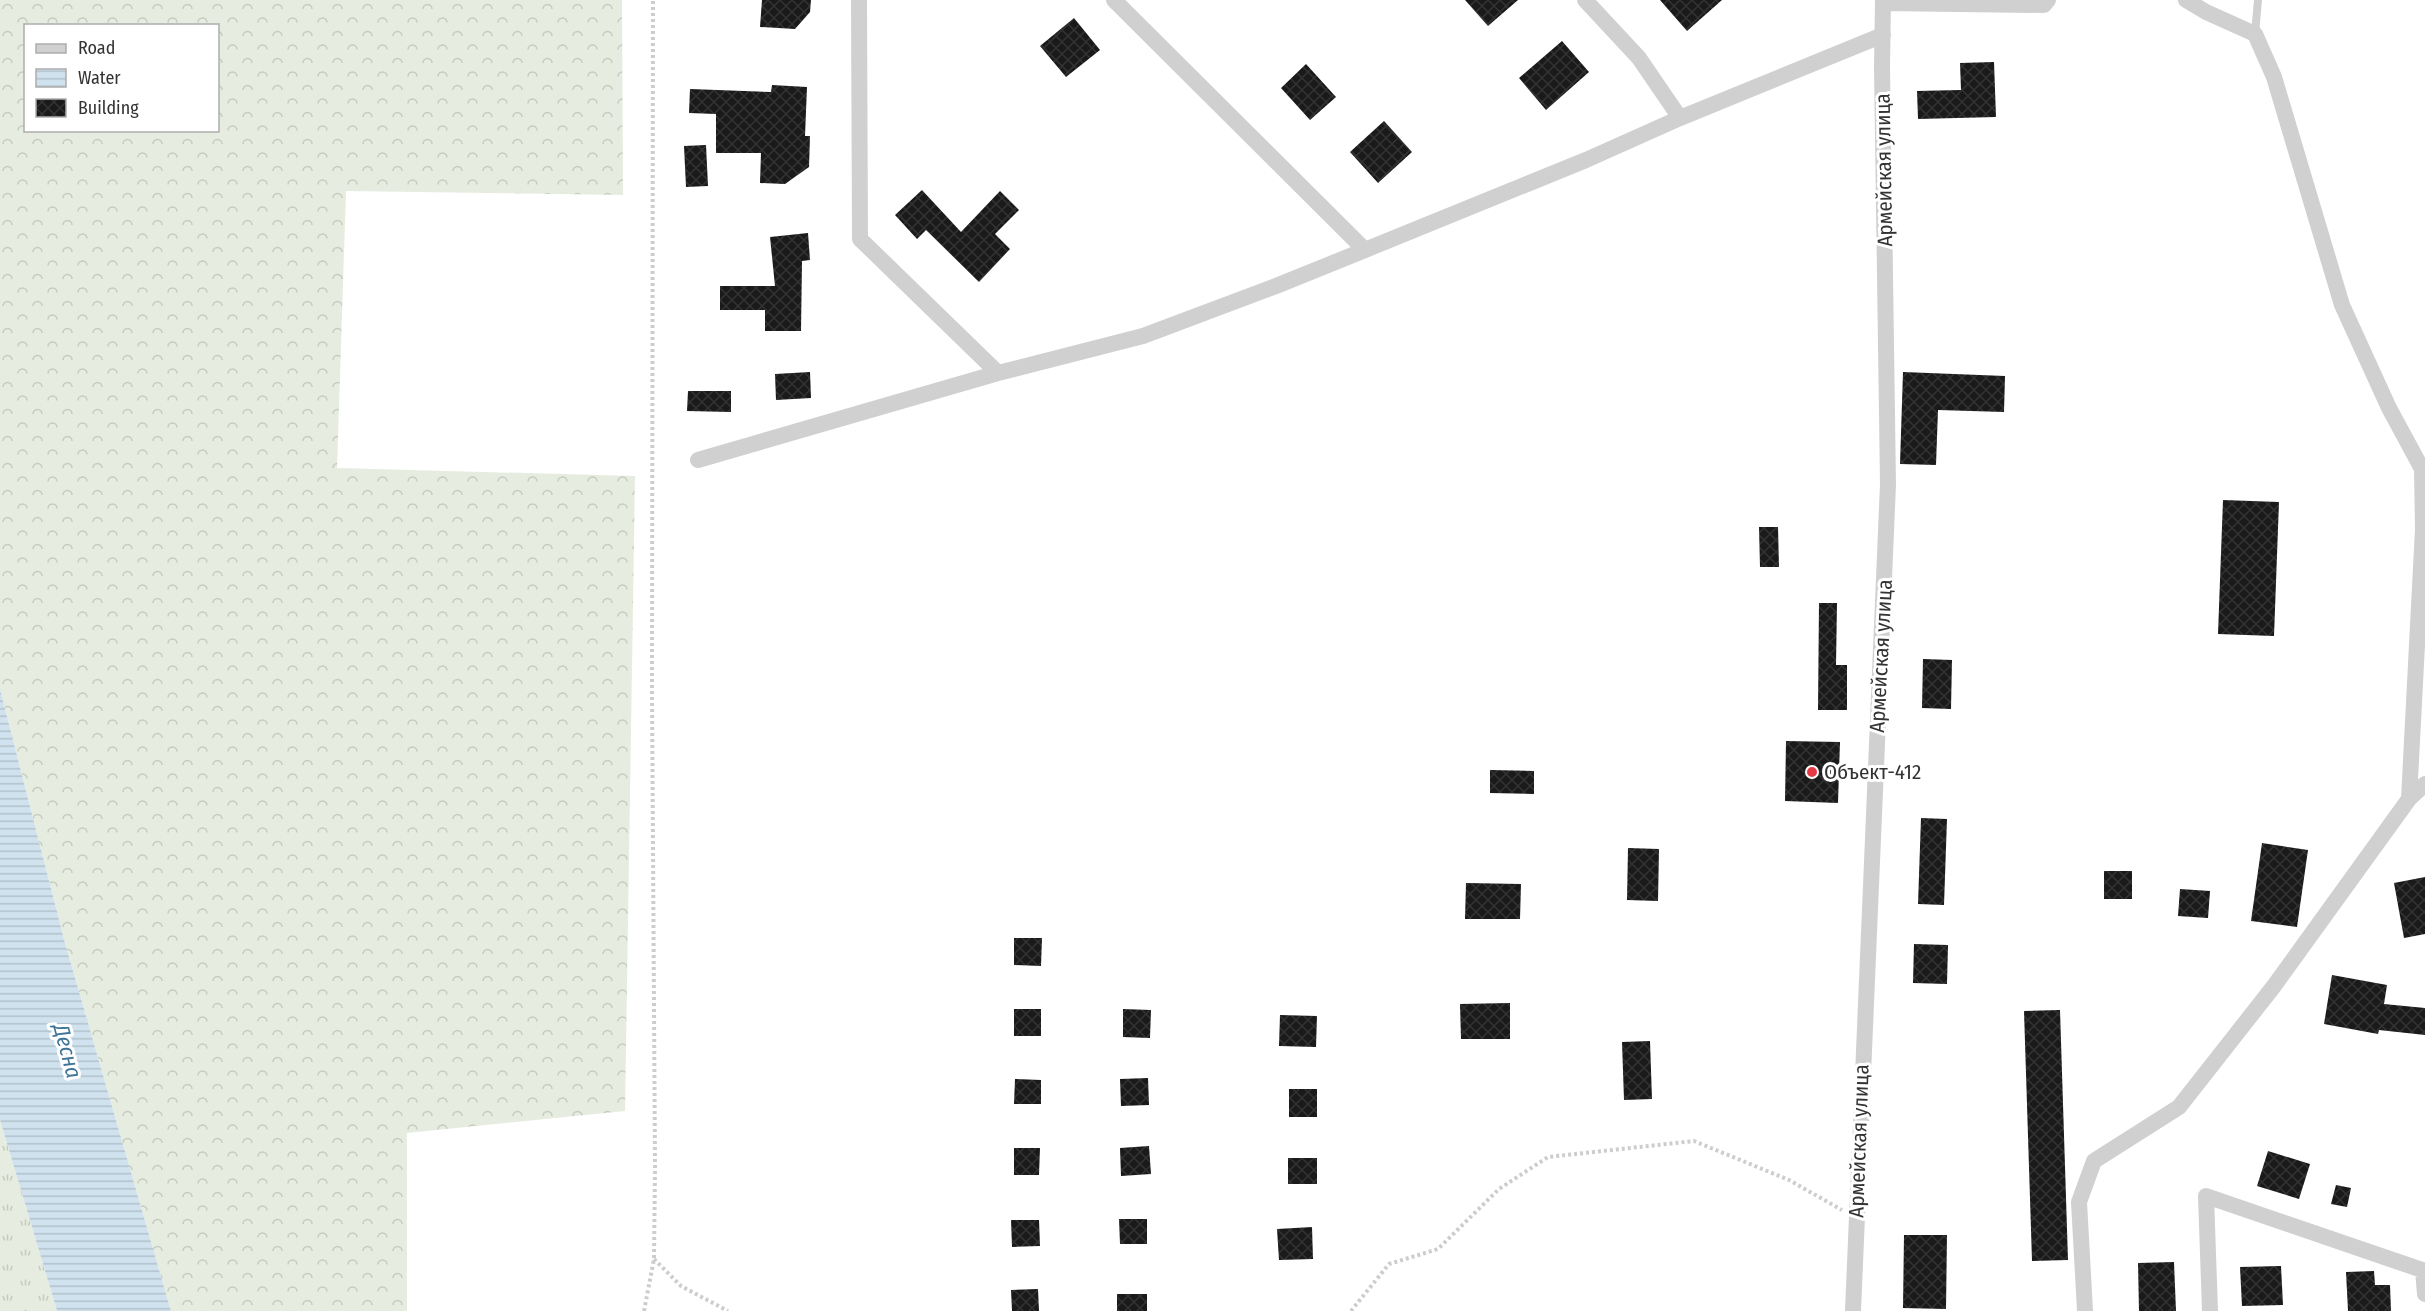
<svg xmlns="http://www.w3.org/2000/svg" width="2425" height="1311" font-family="'Fira Sans Condensed',sans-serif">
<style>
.grass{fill:url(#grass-tufts)}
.forest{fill:url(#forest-crowns);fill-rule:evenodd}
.water{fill:url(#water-rules)}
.building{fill:url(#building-cross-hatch)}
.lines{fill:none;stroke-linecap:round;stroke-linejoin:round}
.path{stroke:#cdcdcd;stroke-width:4;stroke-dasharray:3 3;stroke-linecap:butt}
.lane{stroke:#d0d0d0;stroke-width:8}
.street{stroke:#d0d0d0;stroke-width:16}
.poi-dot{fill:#e63946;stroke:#fff;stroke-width:2}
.labels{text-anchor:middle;stroke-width:6;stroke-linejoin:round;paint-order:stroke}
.street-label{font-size:21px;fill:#333;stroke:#fff}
.poi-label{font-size:21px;fill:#333;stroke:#fff;text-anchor:start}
.water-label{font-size:22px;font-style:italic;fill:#3f7597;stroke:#fff}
</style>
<defs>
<pattern id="grass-tufts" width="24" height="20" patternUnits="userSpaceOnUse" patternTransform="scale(1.5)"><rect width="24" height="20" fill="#e6ecdf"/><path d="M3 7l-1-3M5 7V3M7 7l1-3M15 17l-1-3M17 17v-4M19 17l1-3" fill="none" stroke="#c6cbc0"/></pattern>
<pattern id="forest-crowns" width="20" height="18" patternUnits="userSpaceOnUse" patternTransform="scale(1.5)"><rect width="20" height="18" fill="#e6ecdf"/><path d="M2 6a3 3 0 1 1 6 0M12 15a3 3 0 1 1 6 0" fill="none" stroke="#c6cbc0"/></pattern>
<pattern id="water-rules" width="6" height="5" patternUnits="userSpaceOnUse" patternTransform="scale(1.5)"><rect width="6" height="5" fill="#cfe2ee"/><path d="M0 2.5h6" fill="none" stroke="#b2c2cd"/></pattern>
<pattern id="building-cross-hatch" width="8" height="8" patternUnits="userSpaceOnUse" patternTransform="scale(1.5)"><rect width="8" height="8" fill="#1a1a1a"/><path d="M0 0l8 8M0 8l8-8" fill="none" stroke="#333"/></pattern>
</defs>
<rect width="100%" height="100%" fill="#fff"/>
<!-- grass -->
<path class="grass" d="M0,1120L57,1311H0Z"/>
<!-- forest -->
<path class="forest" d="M0,0H622L623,195L346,191L337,468L635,476L625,1111L407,1133V1311H171L65,943L0,689ZM26,26H218V130H26Z"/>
<!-- water -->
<path class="water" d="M0,689L65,943L171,1311H57L0,1120Z"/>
<!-- building -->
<path class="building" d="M762,0H811L810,12L795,29L760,27Z
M1465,0H1518L1488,26Z
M1660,0H1722L1687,31Z
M1074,18L1100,50L1066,77L1040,46Z
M1562,41L1589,72L1546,110L1519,78Z
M1994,62L1996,117L1918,119L1917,91L1961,90L1960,63Z
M1306,64L1336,97L1310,120L1281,88Z
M772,85L807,87L805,136H810L809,167L785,184L760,183L761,153H716V114L689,113L690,89L771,92Z
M1384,121L1412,152L1378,183L1350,152Z
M706,145L708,186L686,187L684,146Z
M922,190L961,232L1000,191L1019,210L995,234L1010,249L979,282L926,230L917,239L895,215Z
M808,233L810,260L802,261L801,331H765V310H720V286H775L770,237Z
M810,372L811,398L776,400L775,374Z
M1903,372L2005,376L2004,412L1938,410L1936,465L1900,464Z
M688,391H731V412L687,411Z
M2223,500L2279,502L2274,636L2218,634Z
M1759,527H1778L1779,567H1760Z
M1819,603H1837L1836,665H1847V710H1818Z
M1923,659L1952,660L1951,709L1922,708Z
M1786,741L1840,742L1838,803L1785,801Z
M1490,770L1534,771V794L1490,793Z
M1921,818L1947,819L1944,905L1918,904Z
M2262,843L2308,850L2297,927L2251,921Z
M1628,848L1659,849L1658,901L1627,900Z
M2104,871H2132V899H2104Z
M2425,877V934L2404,938L2394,883Z
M1466,883L1521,884L1520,919H1465Z
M2180,889L2210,891L2208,918L2178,916Z
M1014,938H1042L1041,966L1014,965Z
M1914,944L1948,945L1947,984L1913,983Z
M2332,975L2387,985L2384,1004L2425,1008V1035L2379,1030L2378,1034L2324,1024Z
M1510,1003V1039H1461L1460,1004Z
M1014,1009H1041V1036H1014Z
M1123,1009L1151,1010L1150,1038L1123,1037Z
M2060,1010L2068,1260L2032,1261L2024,1011Z
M1280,1015L1317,1016L1316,1047L1279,1046Z
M1650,1041L1652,1099L1624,1100L1622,1042Z
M1148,1078L1149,1105L1121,1106L1120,1079Z
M1015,1079L1041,1080V1104H1014Z
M1289,1089H1317V1117H1289Z
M1149,1146L1151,1174L1121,1176L1120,1148Z
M1014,1148H1040L1039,1175H1014Z
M2268,1151L2310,1164L2299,1199L2257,1186Z
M1288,1158H1317V1184H1288Z
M2336,1185L2351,1188L2347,1207L2331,1204Z
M1119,1219H1147V1244H1120Z
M1011,1220H1039L1040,1246L1012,1247Z
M1312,1227L1313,1259L1279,1260L1277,1229Z
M1904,1235H1947L1946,1309L1903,1308Z
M2174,1262L2176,1311H2139L2138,1263Z
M2281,1266L2283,1305L2242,1306L2240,1267Z
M2374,1271L2375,1285H2390L2391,1311H2348L2346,1272Z
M1038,1289L1039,1311H1012L1011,1290Z
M1117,1294H1147V1311H1117Z"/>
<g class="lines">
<!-- path -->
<path class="path" d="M654,1259L681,1286L728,1311
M644,1311L654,1259L655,1167L652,687L653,0
M1351,1311L1389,1264L1438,1249L1499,1189L1548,1157L1694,1141L1789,1180L1842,1210"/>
<!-- lane -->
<path class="lane" d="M2255,34L2258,0"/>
<!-- street -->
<path class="street" d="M859,0L860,239L998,373L1143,336L1276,286L1365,250
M1114,0L1365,250L1586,160L1680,118
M1585,0L1639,58L1680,118L1883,35
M2186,0L2206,12L2255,34L2274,77L2342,305L2389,408L2422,469L2423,529L2409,799
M1883,3L2044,5L2048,0
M698,460L998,373
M2423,1270L2425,1294
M1853,1311L1888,484L1882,67L1883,0
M2085,1311L2079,1202L2094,1161L2179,1107L2274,986L2409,799L2425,784
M2210,1311L2206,1196L2425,1271"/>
</g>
<!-- markers -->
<circle class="poi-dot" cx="1812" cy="772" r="6"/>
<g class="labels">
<!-- street labels -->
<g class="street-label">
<text transform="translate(1884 170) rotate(-91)" y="7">Армейская улица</text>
<text transform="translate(1881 656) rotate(-87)" y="7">Армейская улица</text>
<text transform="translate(1859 1141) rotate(-88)" y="7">Армейская улица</text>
</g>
<!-- poi labels -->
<g class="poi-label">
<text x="1824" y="779">Объект-412</text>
</g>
<!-- water labels -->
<g class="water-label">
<text transform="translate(68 1051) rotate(75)" y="8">Десна</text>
</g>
</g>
<!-- legend -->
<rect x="24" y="24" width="195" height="108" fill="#ffffff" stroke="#adadad" stroke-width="1.5"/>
<rect x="36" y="44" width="30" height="9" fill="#d0d0d0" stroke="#adadad" stroke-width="1.5"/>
<text x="78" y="54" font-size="18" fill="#333333">Road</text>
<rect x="36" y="69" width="30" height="18" fill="url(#water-rules)" stroke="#adadad" stroke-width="1.5"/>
<text x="78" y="84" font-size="18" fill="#333333">Water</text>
<rect x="36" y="99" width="30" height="18" fill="url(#building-cross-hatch)" stroke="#adadad" stroke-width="1.5"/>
<text x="78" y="114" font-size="18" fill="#333333">Building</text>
</svg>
